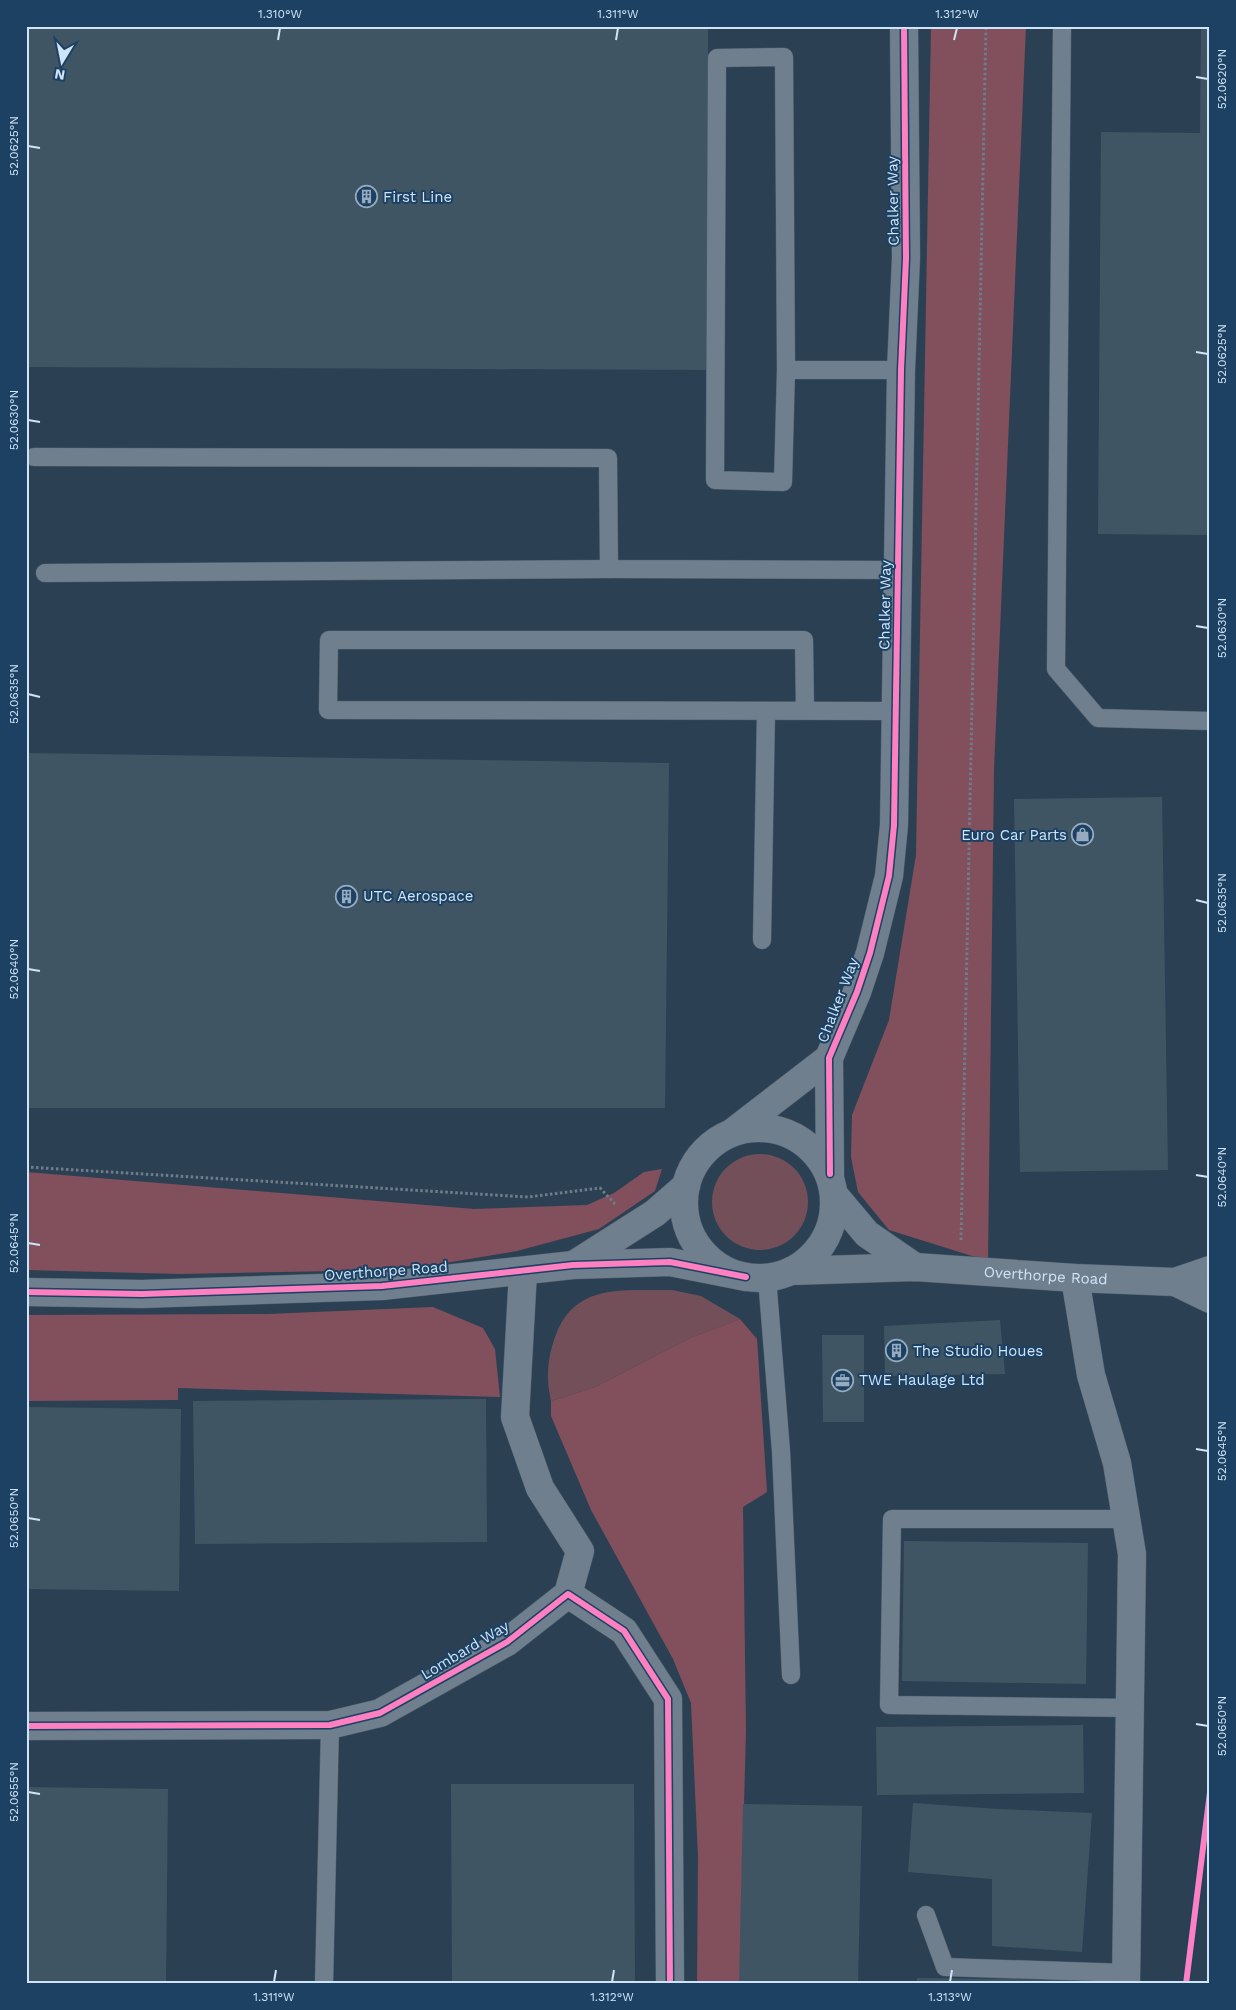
<svg xmlns="http://www.w3.org/2000/svg" width="1236" height="2010" font-family="'Work Sans',sans-serif">
  <rect width="100%" height="100%" fill="#2c4053"/>
  <g fill="#735059">
    <circle cx="760" cy="1202" r="48"/>
    <path d="M672,1290L701,1296L740,1319L690,1338L595,1387L551,1401C546,1378 547,1360 555,1337C574,1282 624,1291 672,1290Z"/>
  </g>
  <g fill="#824f5c">
    <path d="M931,26H1026L994,770L988,1261L889,1230L858,1192L851,1157L852,1115L889,1020L916,855Z"/>
    <path d="M662,1169L655,1191L599,1229L517,1251L439,1264L337,1271L180,1274L26,1270V1172L474,1209L587,1205L614,1193L644,1172Z"/>
    <path d="M433,1307L483,1328L495,1349L500,1397L178,1388V1400L26,1401V1315L268,1314Z"/>
    <path d="M740,1319L757,1339L767,1492L743,1507L746,1730L743,1842L762,1984H697L698,1857L691,1703L673,1659L591,1510L551,1416V1401L595,1387L690,1338Z"/>
  </g>
  <g fill="#3f5564">
    <path d="M26,26H708L707,370L26,367Z"/>
    <path d="M1201,26H1210V535L1098,534L1101,132L1200,133Z"/>
    <path d="M26,753L669,763L665,1108H26Z"/>
    <path d="M1162,797L1168,1170L1020,1172L1014,799Z"/>
    <path d="M1000,1320L1005,1374L885,1376L884,1326Z"/>
    <path d="M822,1335H864V1422H823Z"/>
    <path d="M486,1399L487,1542L195,1544L193,1401Z"/>
    <path d="M26,1407L181,1409L179,1591L26,1589Z"/>
    <path d="M904,1541L1088,1543L1086,1684L902,1681Z"/>
    <path d="M1083,1725L1084,1793L877,1795L876,1727Z"/>
    <path d="M451,1784H634L635,1984H452Z"/>
    <path d="M26,1787L168,1789L166,1984H26Z"/>
    <path d="M913,1803L998,1809L1092,1813L1082,1952L992,1946V1879L908,1872Z"/>
    <path d="M743,1804L862,1806L858,1984H739Z"/>
    <path d="M917,1978L1074,1980V1984H917Z"/>
  </g>
  <g fill="none" stroke-linecap="round" stroke-linejoin="round">
    <defs>
      <g id="service">
        <path d="M1062,26L1056,669L1098,718L1210,721"/>
        <path d="M786,370L784,57L717,58L715,480L783,482L786,370H901"/>
        <path d="M34,457L608,458L609,569L898,570"/>
        <path d="M45,573L609,569"/>
        <path d="M805,711L804,640H329L328,710L895,711"/>
        <path d="M762,940L766,711"/>
        <path d="M767,1278L781,1451L791,1675"/>
        <path d="M1126,1519H892L889,1705L1130,1708"/>
        <path d="M926,1915L945,1967L1126,1973"/>
        <path d="M324,1984L330,1725"/>
      </g>
      <g id="minor">
        <path d="M733,1132L829,1058"/>
        <path d="M830,1174L829,1058L857,992L870,953L889,876L894,825L901,370L906,258L904,26"/>
        <path d="M523,1272L515,1417L540,1488L580,1551L568,1594"/>
        <path d="M1075,1278L1091,1375L1117,1463L1132,1554L1126,1984"/>
        <path d="M26,1726L330,1725L380,1713L507,1642L568,1594L624,1631L668,1699L670,1984"/>
      </g>
      <g id="tertiary">
        <circle cx="759" cy="1203" r="75"/>
        <path d="M835,1196L867,1234L915,1267"/>
        <path d="M575,1264L655,1213L686,1186"/>
        <path id="s1" d="M791,1271L915,1267L1075,1278L1175,1282L1210,1270"/>
        <path d="M1175,1282L1210,1299"/>
        <path d="M26,1292L142,1294L382,1286L573,1265L670,1262L746,1277"/>
      </g>
    </defs>
    <use href="#service" stroke="#4a5c6c" stroke-width="19"/>
    <use href="#minor" stroke="#4a5c6c" stroke-width="29"/>
    <use href="#tertiary" stroke="#4a5c6c" stroke-width="29"/>
    <g stroke="#6f7d8b" stroke-width="3" stroke-dasharray="2.5 2.5" stroke-linecap="butt">
      <path d="M26,1167L528,1197L600,1188L615,1204"/>
      <path d="M961,1240L986,26"/>
    </g>
    <use href="#service" stroke="#6f7f8e" stroke-width="18"/>
    <use href="#minor" stroke="#6f7f8e" stroke-width="28"/>
    <use href="#tertiary" stroke="#6f7f8e" stroke-width="28"/>
    <defs>
      <g id="cycleway">
        <path d="M830,1174L829,1058L857,992L870,953L889,876L894,825L901,370L906,258L904,26"/>
        <path d="M26,1292L142,1294L382,1286L573,1265L670,1262L746,1277"/>
        <path d="M26,1726L330,1725L380,1713L507,1642L568,1594L624,1631L668,1699L670,1984"/>
        <path d="M1186,1984L1210,1792"/>
      </g>
    </defs>
    <use href="#cycleway" stroke="#1c4163" stroke-width="9"/>
    <use href="#cycleway" stroke="#ff80c0" stroke-width="6"/>
  </g>
  <path fill="none" stroke="#cfe4f9" stroke-width="2" d="M278,40L280,28M616,40L618,28M954,40L957,28M1196,77L1208,79M28,146L40,148M1196,352L1208,354M28,420L40,422M1196,626L1208,628M28,694L40,697M1196,900L1208,903M28,969L40,971M1196,1175L1208,1177M28,1243L40,1245M1196,1449L1208,1451M28,1518L40,1520M1196,1724L1208,1726M28,1792L40,1794M274,1982L276,1970M612,1982L614,1970M950,1982L952,1970"/>
  <defs>
    <symbol id="building-ring" viewBox="-11 -11 22 22"><circle r="9.5" fill="#1c4163" stroke="#96abbf" stroke-width="1.5"/><path d="M-4-6H4V6H1V3H-1V6H-4ZM-2.5-4.3h1.7v1.8h-1.7ZM.8-4.3h1.7v1.8H.8ZM-2.5-1h1.7V.8h-1.7ZM.8-1h1.7V.8H.8Z" fill="#96abbf"/></symbol>
    <symbol id="shop-ring" viewBox="-11 -11 22 22"><circle r="9.5" fill="#1c4163" stroke="#96abbf" stroke-width="1.5"/><path d="M-5-2.5h2.3a2.7 3.5 0 0 1 5.4 0H5L5.5 6h-11ZM-1.5-2.5h3a1.5 2.3 0 0 0-3 0Z" fill="#96abbf"/></symbol>
    <symbol id="office-ring" viewBox="-11 -11 22 22"><circle r="9.5" fill="#1c4163" stroke="#96abbf" stroke-width="1.5"/><path d="M-6-3h4V-5.5h4V-3h4V5H-6ZM-1-4.5V-3h2v-1.5ZM-6 0V1H6V0Z" fill="#96abbf"/></symbol>
  </defs>
  <g fill-rule="evenodd">
    <use href="#building-ring" x="354" y="184" width="25" height="25"/>
    <use href="#shop-ring" x="1070" y="822" width="25" height="25"/>
    <use href="#building-ring" x="334" y="884" width="25" height="25"/>
    <use href="#building-ring" x="884" y="1338" width="25" height="25"/>
    <use href="#office-ring" x="830" y="1368" width="25" height="25"/>
  </g>
  <g text-anchor="middle" stroke-width="4" stroke-linejoin="round" paint-order="stroke">
    <g font-size="15" fill="#cfe4f9" stroke="#1c4163" text-anchor="start">
      <text x="383" y="202">First Line</text>
      <text x="1067" y="840" text-anchor="end">Euro Car Parts</text>
      <text x="363" y="901">UTC Aerospace</text>
      <text x="913" y="1356">The Studio Houes</text>
      <text x="859" y="1385">TWE Haulage Ltd</text>
    </g>
    <g font-size="15" fill="#cfe4f9" stroke="#1c4163">
      <text transform="translate(893 201) rotate(-91)" y="5">Chalker Way</text>
      <text transform="translate(885 605) rotate(-89)" y="5">Chalker Way</text>
      <text transform="translate(838 1000) rotate(-69)" y="5">Chalker Way</text>
      <text transform="translate(386 1271) rotate(-4)" y="5">Overthorpe Road</text>
      <text dy="5" stroke="none"><textPath href="#s1" startOffset="255">Overthorpe Road</textPath></text>
      <text transform="translate(465 1650) rotate(-31)" y="5">Lombard Way</text>
    </g>
  </g>
  <rect width="1236" height="2010" fill="none" stroke="#1c4163" stroke-width="55"/>
  <g transform="translate(62 62) rotate(190)" stroke="#1c4163" stroke-width="4" paint-order="stroke">
  <path d="M0-4L9 19L0 12L-9 19Z" fill="#cfe4f9"/>
  <text y="-8" font-size="14" font-weight="bold" text-anchor="middle" fill="#cfe4f9">N</text>
  </g>
  <rect x="28" y="28" width="1180" height="1954" fill="none" stroke="#cfe4f9" stroke-width="2"/>
  <g font-size="12" text-anchor="middle" fill="#cfe4f9">
    <text x="280" y="18">1.310°W</text>
    <text x="618" y="18">1.311°W</text>
    <text x="957" y="18">1.312°W</text>
    <text transform="translate(1222 79) rotate(-90)" y="4">52.0620°N</text>
    <text transform="translate(14 146) rotate(-90)" y="4">52.0625°N</text>
    <text transform="translate(1222 354) rotate(-90)" y="4">52.0625°N</text>
    <text transform="translate(14 420) rotate(-90)" y="4">52.0630°N</text>
    <text transform="translate(1222 628) rotate(-90)" y="4">52.0630°N</text>
    <text transform="translate(14 694) rotate(-90)" y="4">52.0635°N</text>
    <text transform="translate(1222 903) rotate(-90)" y="4">52.0635°N</text>
    <text transform="translate(14 969) rotate(-90)" y="4">52.0640°N</text>
    <text transform="translate(1222 1177) rotate(-90)" y="4">52.0640°N</text>
    <text transform="translate(14 1243) rotate(-90)" y="4">52.0645°N</text>
    <text transform="translate(1222 1451) rotate(-90)" y="4">52.0645°N</text>
    <text transform="translate(14 1518) rotate(-90)" y="4">52.0650°N</text>
    <text transform="translate(1222 1726) rotate(-90)" y="4">52.0650°N</text>
    <text transform="translate(14 1792) rotate(-90)" y="4">52.0655°N</text>
    <text x="274" y="2001">1.311°W</text>
    <text x="612" y="2001">1.312°W</text>
    <text x="950" y="2001">1.313°W</text>
  </g>
</svg>
